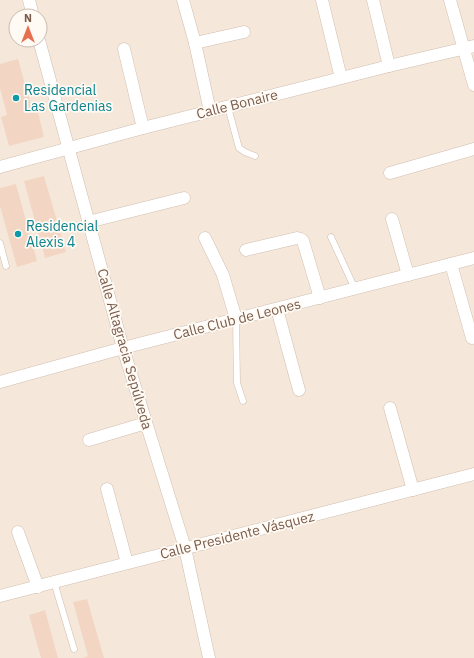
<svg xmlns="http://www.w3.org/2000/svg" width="474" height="658" font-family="'IBM Plex Sans',sans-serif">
  <rect width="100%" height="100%" fill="#fdf6ec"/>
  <path fill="#f5e8da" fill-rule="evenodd" d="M0,0H474V658H0ZM16,16H40V40H16Z"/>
  <g fill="#f3d5c3">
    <path d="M18,59L32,109L37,108L44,137L9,146L1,117L7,115L0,88V64Z"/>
    <path d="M44,176L66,252L45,258L24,181Z"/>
    <path d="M16,184L37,261L17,267L0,206V188Z"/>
    <path d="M87,599L104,658H83L88,656L73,602Z"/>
    <path d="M45,610L58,658H41L29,615Z"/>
  </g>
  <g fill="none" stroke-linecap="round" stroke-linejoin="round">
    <defs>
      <g id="service">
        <path d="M228,107L239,148L245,152L255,156"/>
        <path d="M331,237L355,289"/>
        <path d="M0,243L6,266"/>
        <path d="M236,319L237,383L243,401"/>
        <path d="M54,582L74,649"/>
      </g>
      <g id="minor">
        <path d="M29,0L33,16"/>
        <path d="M183,0L195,43L210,111"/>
        <path d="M322,0L341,78"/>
        <path d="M373,0L389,66"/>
        <path d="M450,0L474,85"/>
        <path d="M39,40L123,348L185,548L209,658"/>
        <path d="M195,43L244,32"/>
        <path d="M124,49L143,128"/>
        <path d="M0,167L143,128L389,66L474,46"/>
        <path d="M390,173L474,149"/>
        <path d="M392,219L408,275"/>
        <path d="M88,222L184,198"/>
        <path d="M205,238L223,275L236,319"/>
        <path d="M246,250L297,238L301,239L303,241L320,298"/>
        <path d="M451,264L472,338"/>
        <path d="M277,309L299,390"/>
        <path d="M0,382L123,348L474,258"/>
        <path d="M390,408L413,490"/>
        <path d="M89,440L146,423"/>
        <path d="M107,489L127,563"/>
        <path d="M18,532L38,587"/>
        <path d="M0,596L474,474"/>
      </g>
    </defs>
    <use href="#service" stroke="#d1beb0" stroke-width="7"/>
    <use href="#minor" stroke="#d1beb0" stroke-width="13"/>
    <use href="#service" stroke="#fff" stroke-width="6"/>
    <use href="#minor" stroke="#fff" stroke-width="12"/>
  </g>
  <g fill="#0f9aa8" stroke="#fffaf3" stroke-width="1.5">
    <circle cx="16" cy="98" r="4"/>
    <circle cx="18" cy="234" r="4"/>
  </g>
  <g text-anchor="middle" stroke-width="3.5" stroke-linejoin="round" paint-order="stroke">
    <g font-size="14" fill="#0d838f" stroke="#fffaf3" text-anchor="start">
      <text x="24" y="95">Residencial<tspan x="24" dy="16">Las Gardenias</tspan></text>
      <text x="26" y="231">Residencial<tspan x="26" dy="16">Alexis 4</tspan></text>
    </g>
    <g font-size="14" fill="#7a5c4d" stroke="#fffaf3">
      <text transform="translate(237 104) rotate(-14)" y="5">Calle Bonaire</text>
      <text transform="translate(237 319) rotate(-14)" y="5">Calle Club de Leones</text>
      <text transform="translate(125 349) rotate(74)" y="5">Calle Altagracia Sepúlveda</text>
      <text transform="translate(237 535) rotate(-14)" y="5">Calle Presidente Vásquez</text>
    </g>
  </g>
  <g transform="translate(28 28)"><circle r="19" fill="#fffaf3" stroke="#cabbb1"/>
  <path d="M0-3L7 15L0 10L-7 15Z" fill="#e76f51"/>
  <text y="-6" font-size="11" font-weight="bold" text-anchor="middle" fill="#7a5c4d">N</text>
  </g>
</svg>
